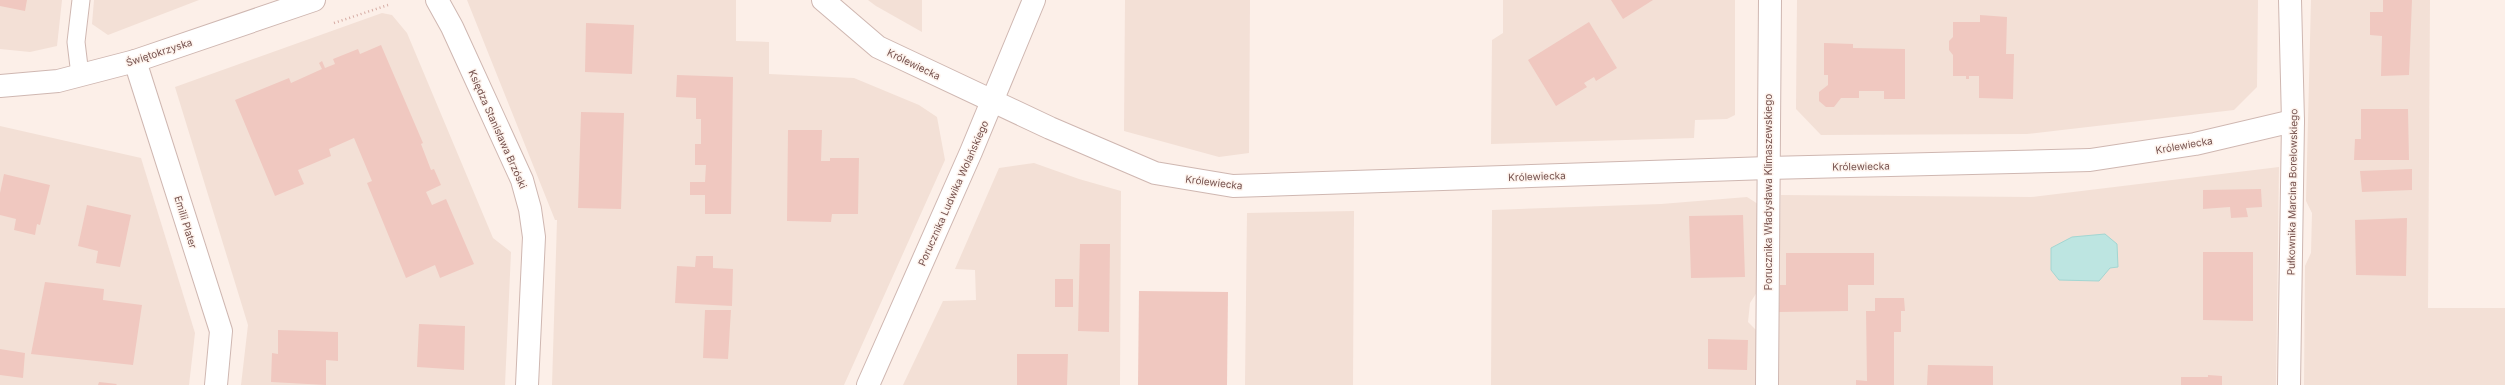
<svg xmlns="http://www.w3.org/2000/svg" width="2505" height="385" font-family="Inter,sans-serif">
  <rect width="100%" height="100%" fill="#fcefe8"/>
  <g fill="#f3e0d6">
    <path d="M0,0H62L57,46L30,52L0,49Z"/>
    <path d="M94,0H199L108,35L92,24Z"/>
    <path d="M467,0H736V41L769,42V74L854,78L919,105L937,117L945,160L844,385H552L557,220H555Z"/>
    <path d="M868,0H922V32L876,6Z"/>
    <path d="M1125,0H1250L1249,153L1219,157L1124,131Z"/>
    <path d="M1503,0H1735V115L1727,119L1695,120L1694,138L1491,144L1492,40L1503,33Z"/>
    <path d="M1797,0H2258L2257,87L2234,110L2027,134L1821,135L1796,109Z"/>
    <path d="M2311,0H2430L2428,308H2505V385H2304L2305,266L2311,253L2312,213L2306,201Z"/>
    <path d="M382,13L392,15L407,33L493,238L511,252L505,385H241L248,325L175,87Z"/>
    <path d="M0,126L141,158L195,333L189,385H0Z"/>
    <path d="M1034,163L1079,179L1121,191L1120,385H903L943,301L976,300L975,270L955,269L999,168Z"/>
    <path d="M2279,167L2276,385H1775L1781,195L2031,197Z"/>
    <path d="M1747,197L1758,204L1759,289L1750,303L1748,322L1756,330L1758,344V385H1491L1492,210L1661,204Z"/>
    <path d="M1354,211L1353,385H1245L1247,213Z"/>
  </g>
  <path fill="#bde5e1" stroke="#a3d6d2" d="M2105,234L2117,244L2118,267L2110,268L2099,281L2059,280L2051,270V248L2072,237Z"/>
  <g fill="#f0c8c0">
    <path d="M0,0H27L25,11L0,6Z"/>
    <path d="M1611,0H1653L1623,19Z"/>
    <path d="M2383,0H2412L2409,75L2381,76L2382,36L2370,35V12H2383Z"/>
    <path d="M1980,15L2007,17L2006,54H2014L2013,99L1979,98V76H1969V79H1966V76H1953V55L1949,50V41L1953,37V22H1980Z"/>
    <path d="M1589,22L1617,68L1596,81L1594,77L1584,83L1587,87L1556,106L1528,60Z"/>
    <path d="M586,23L634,25L632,74L585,72Z"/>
    <path d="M1824,43L1853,44V48L1905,49V99H1884V91H1859V98H1841L1834,107H1826L1819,101V92L1828,85V75H1824Z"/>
    <path d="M381,45L423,143L421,144L431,170L434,169L441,185L426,192L432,205L446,199L474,264L440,278L435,265L406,278L367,183L372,181L354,138L329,149L331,156L298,170L304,184L275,196L235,100L289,78L291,83L322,69L319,63L322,61L325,68L335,64L333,59L358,49L360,54Z"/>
    <path d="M677,75L733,77L731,214H705V195H690V182H705L706,165H695V144H701V119H696V98L676,97Z"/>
    <path d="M2361,109H2408L2409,160H2354L2355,139H2361Z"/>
    <path d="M581,112L624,113L621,209L578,208Z"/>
    <path d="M788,130H822L821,161H830V158H859L858,214H832L831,222L787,221Z"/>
    <path d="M2412,169V190L2362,192L2360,171Z"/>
    <path d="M4,174L50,185L40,225L37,224L35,235L14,230L16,219L0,215V193Z"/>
    <path d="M2261,189L2262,207L2246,208L2248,217L2231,218L2230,207L2203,209V190Z"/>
    <path d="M87,205L131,215L120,267L96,263L98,251L78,246Z"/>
    <path d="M1743,215L1745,277L1691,278L1689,216Z"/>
    <path d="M2407,218L2406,276L2356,275L2355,220Z"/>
    <path d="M1080,244H1110L1109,332L1078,331Z"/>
    <path d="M2203,252H2253V321L2203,320Z"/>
    <path d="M1786,253H1874V285H1848V311L1779,312L1780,285H1786Z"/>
    <path d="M696,256H713V268L733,269L732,306L675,303L677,266L695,267Z"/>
    <rect x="1055" y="279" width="18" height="28"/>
    <path d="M45,282L104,289L103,300L142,305L133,365L31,354Z"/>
    <path d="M1139,291L1228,292L1227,385H1138Z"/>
    <path d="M1875,298H1904L1905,311H1901V332H1894V385H1856V380L1867,381L1866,311H1875Z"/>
    <path d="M705,310H731L728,359L703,358Z"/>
    <path d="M419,324L465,326L464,370L417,367Z"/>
    <path d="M278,330L338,332V361L326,360V385L271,382L272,353L278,354Z"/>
    <path d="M1708,339L1748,340L1747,370L1708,369Z"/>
    <path d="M0,349L25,353L23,378L0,375Z"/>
    <path d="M1017,354H1068L1067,385H1017Z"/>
    <path d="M1928,365L1993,366V385H1927Z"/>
    <path d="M2208,375L2222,376V385H2181V377H2208Z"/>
    <path d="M99,382L117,384L116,385H98Z"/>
  </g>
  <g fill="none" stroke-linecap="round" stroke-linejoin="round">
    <defs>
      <path id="lane" d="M80,75L76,42L81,0"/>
      <g id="street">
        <path d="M437,0L452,27L522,180L530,209L534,237L527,385"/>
        <path d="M823,0L878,47L1050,128L1155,173L1233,186L1768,168L2090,160L2195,144L2293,121"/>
        <path d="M135,61L221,331L216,385"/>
        <path d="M0,86L58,81L135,61L314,0"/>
        <path d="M868,385L971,152L1034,0"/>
        <path d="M1767,385L1770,0"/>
        <path d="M2289,385L2293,121L2290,0"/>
      </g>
    </defs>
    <use href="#lane" stroke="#cfb7b1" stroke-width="19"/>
    <use href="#street" stroke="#cfb7b1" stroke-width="24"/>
    <path stroke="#d5aba3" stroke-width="2.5" stroke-dasharray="1 3" stroke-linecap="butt" d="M334,23L388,5"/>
    <use href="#lane" stroke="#fff" stroke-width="17"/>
    <use href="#street" stroke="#fff" stroke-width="22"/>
  </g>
  <g text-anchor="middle" stroke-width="3" stroke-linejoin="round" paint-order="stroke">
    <g font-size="10" fill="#75514d" stroke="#fef4ee">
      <text transform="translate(159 52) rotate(-18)" y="4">Świętokrzyska</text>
      <text transform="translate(914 64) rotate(26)" y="4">Królewiecka</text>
      <text transform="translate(498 129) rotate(66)" y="4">Księdza Stanisława Brzóski</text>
      <text transform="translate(2184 145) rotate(-10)" y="4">Królewiecka</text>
      <text transform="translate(1861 166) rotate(-1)" y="4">Królewiecka</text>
      <text transform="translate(1537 176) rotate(-2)" y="4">Królewiecka</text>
      <text transform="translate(1214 182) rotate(7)" y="4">Królewiecka</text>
      <text transform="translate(1768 192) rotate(-90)" y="4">Porucznika Władysława Klimaszewskiego</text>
      <text transform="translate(2292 192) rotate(-89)" y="4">Pułkownika Marcina Borelowskiego</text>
      <text transform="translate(953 193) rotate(-66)" y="4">Porucznika Ludwika Wolańskiego</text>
      <text transform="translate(186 222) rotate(73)" y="4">Emilii Plater</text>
    </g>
  </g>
</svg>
